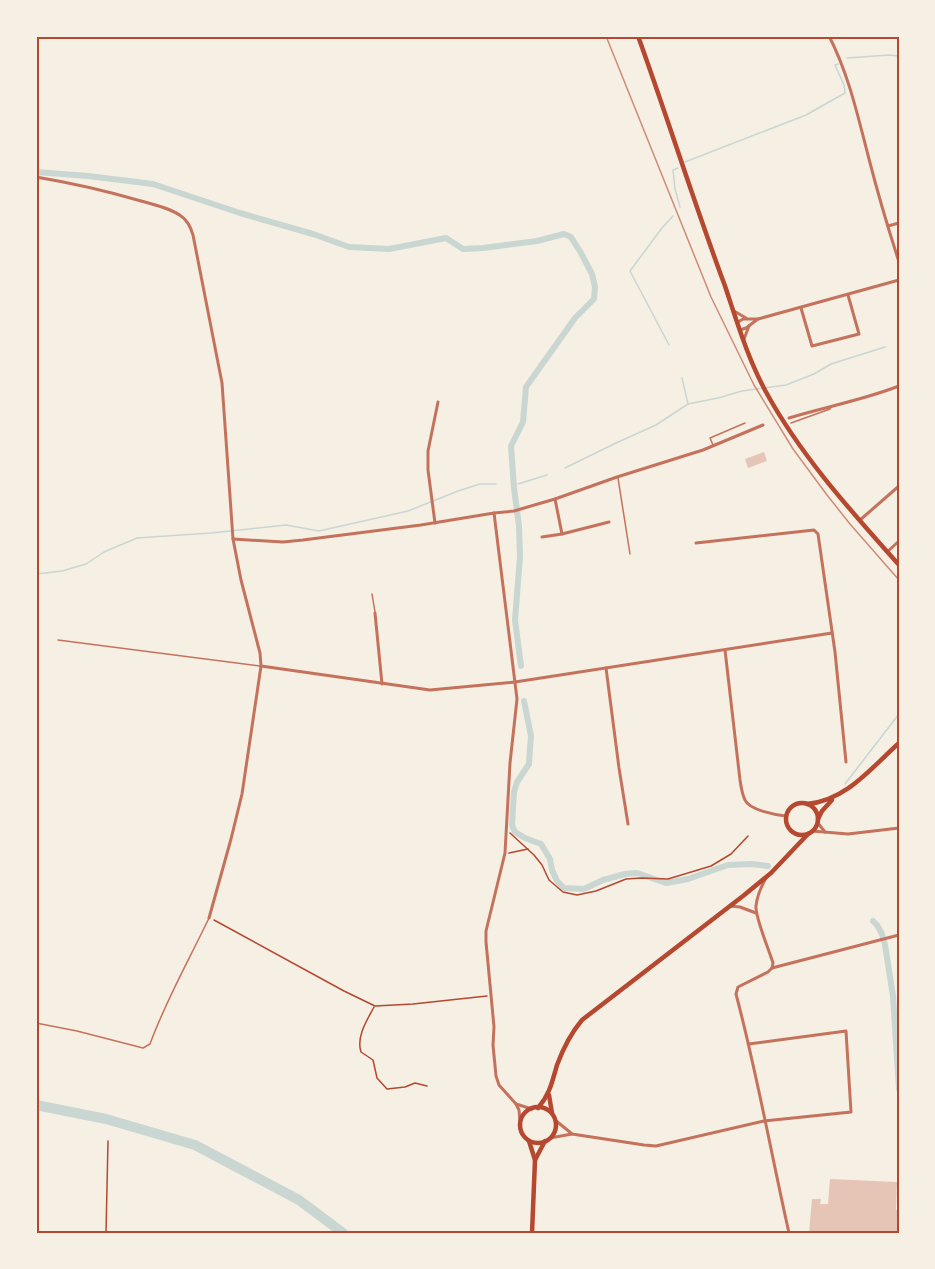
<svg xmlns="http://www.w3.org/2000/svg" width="935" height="1269" font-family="Barlow,sans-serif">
  <rect width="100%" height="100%" fill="#f6efe4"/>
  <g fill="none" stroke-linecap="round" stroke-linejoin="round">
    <g stroke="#c9d6d2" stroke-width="1.5">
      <path d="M847,58L889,55L899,56"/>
      <path d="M685,162L806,115L845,93L844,85L835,65L838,64"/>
      <path d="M678,168L673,170L675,189L680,207"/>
      <path d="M669,345L630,271L662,228L673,216"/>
      <path d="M682,378L688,404"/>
      <path d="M565,468L616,443L656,425L688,404L718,398L742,391L786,385L814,374L831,364L885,347"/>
      <path d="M518,484L547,475"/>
      <path d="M36,574L62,571L86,564L104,552L137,538L211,533L286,525L319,531L408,511L458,491L480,484H496"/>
      <path d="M845,784L899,714"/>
    </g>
    <g stroke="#c9d6d2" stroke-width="6">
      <path d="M36,172L88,176L153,184L240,213L313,234L349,247L389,249L446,238L463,249L483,248L537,241L564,234L571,237L581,253L592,274L595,287L594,299L575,318L526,387L523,422L511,446L514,488L519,526L520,557L515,620L521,666"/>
      <path d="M524,701L531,736L530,748L529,764L517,782L514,792L512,825L515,832L525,838L541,844L550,859L552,870L557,881L564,888L584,889L603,880L625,874L637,873L666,883L688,879L728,865L751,864L768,866"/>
      <path d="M873,921L877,925L882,934L885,945L893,996L899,1089"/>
    </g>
    <path stroke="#c9d6d2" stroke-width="10" d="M36,1105L106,1119L195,1145L299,1200L343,1233"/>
  </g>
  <g fill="#e6c5b7">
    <path d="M764,452L767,461L748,468L745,459Z"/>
    <path d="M830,1179L897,1182L896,1210H899V1233H809L812,1199H821L820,1204H828Z"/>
  </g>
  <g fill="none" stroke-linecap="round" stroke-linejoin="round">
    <g stroke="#b5482f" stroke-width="1.5">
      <path d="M510,833L534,855L542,865L549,880L563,892L577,895L596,891L626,879L641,878L668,879L711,866L731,854L748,836"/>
      <path d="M509,853L528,849"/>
      <path d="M214,920L344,991L375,1006L413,1004L487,996"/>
      <path d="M374,1007C367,1020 356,1037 361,1052L373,1060L377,1078L387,1089L405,1087L415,1083L427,1086"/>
      <path d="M106,1233L108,1141"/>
    </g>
    <g stroke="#c5725c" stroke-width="1.5">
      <path d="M791,423L830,409L831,407"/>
      <path d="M713,445L710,438L745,423"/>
      <path d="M618,478L630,554"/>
      <path d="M372,594L375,612"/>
      <path d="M58,640L260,666"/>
      <path d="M36,1023L77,1031L143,1048L150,1044C166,1000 189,960 209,918"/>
    </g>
    <g stroke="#c5725c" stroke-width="3">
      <path d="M829,36C849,75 858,117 869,159C878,194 888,228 899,262"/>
      <path d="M36,177C72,183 107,191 141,201C155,205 170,208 181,216C187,220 191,228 193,235L222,383L233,539L241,580L260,653L261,666L242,794L231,839L209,918"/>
      <path d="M888,226L899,223"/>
      <path d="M801,308L812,346L859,334L848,295"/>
      <path d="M734,311L746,318"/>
      <path d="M758,319L899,280"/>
      <path d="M738,322L743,319H758L746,328L740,330"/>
      <path d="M744,339L749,326"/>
      <path d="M789,418C825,407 863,400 899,386"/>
      <path d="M555,499L562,534L609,522"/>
      <path d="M494,513L517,699L510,763L505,853L486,931V942L494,1027L493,1045L496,1076L499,1085L516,1104L519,1110L520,1122"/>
      <path d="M860,520L899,486"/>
      <path d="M435,523L428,470V451L438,402"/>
      <path d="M542,537L562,534"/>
      <path d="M233,539L283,542L303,540L421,525L494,513L514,511L555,499L617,477L703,450L763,425"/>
      <path d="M696,543L814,530L818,534L835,652L846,762"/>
      <path d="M887,552L899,541"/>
      <path d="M375,613L382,684"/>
      <path d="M725,650L740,780C741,787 742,794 745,800C749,810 776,815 786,816"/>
      <path d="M261,666L430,690L515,682L832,633"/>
      <path d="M606,668L619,768L628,824"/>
      <path d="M817,822L825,832"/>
      <path d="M812,831L848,834L899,828"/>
      <path d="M766,878C761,887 757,896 756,906C755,916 767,945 771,957L773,963L772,968"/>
      <path d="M730,906L740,907L756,913"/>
      <path d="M516,1104L532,1109"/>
      <path d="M555,1120L571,1133"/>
      <path d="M550,1138L572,1134L644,1145L656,1146L764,1121L851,1112L846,1031L749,1044"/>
      <path d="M789,1233C771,1153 757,1073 736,994L738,987L768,972L772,968L899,935"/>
    </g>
    <g stroke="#b5482f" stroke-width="4.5">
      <path d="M638,36C668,119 694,203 725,286C737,322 748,359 766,392C801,456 851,511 899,565"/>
      <circle cx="802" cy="819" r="16"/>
      <path d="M807,804C846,801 872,767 899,743"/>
      <path d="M818,819L822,811L832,800"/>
      <path d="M549,1095L552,1113"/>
      <circle cx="538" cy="1125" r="18"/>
      <path d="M538,1108C550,1094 552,1082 557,1065C563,1049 571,1033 582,1020L743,896L771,873L808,834"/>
      <path d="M529,1141L535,1160L532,1233"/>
      <path d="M535,1160L545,1141"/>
    </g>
    <path stroke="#cf8b77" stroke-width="1.5" d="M606,36L711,297L754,385L793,449L827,495L850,524L899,580"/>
  </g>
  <rect width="935" height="1269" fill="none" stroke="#f6efe4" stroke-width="75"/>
  <rect x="38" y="38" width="860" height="1194" fill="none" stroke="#b5482f" stroke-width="2"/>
</svg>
